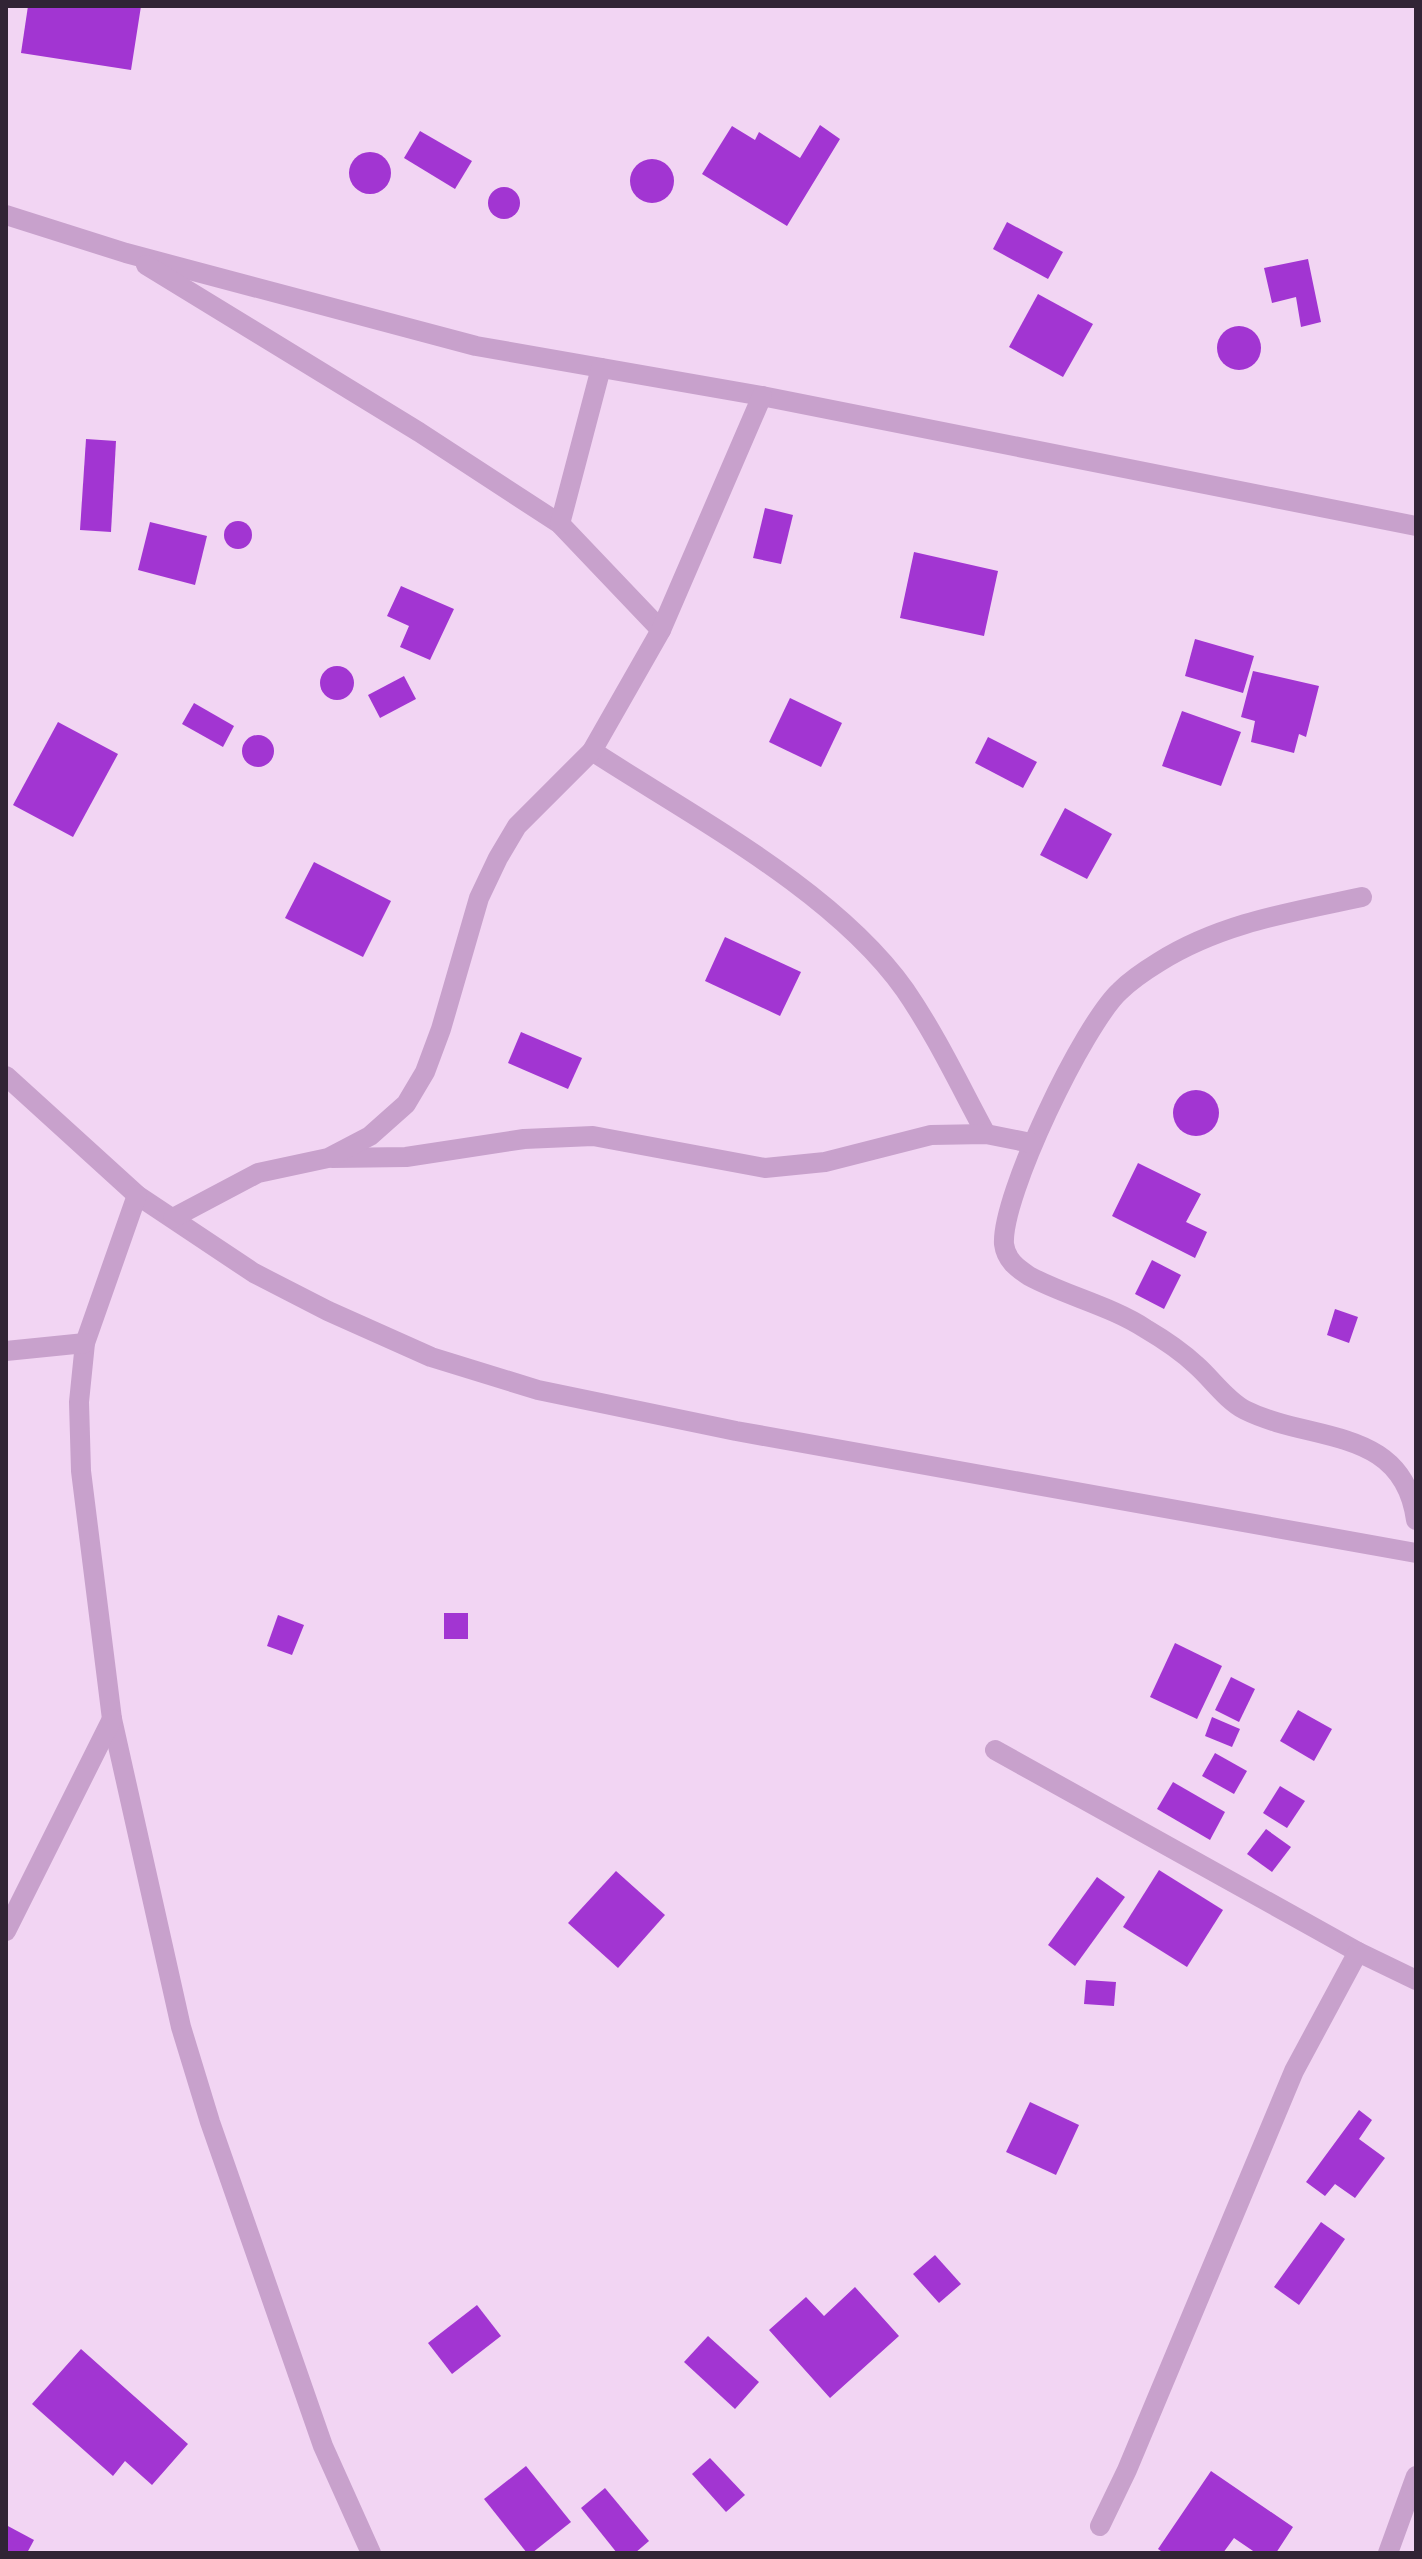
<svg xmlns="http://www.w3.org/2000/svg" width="1422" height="2559" font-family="'Open Sans',sans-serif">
  <rect width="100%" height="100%" fill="#f2d5f3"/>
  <g fill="#a235d2">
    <path d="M28,6H141L131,70L21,53Z"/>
    <path d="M820,125L840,139L787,226L702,174L732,126L755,140L759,132L800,158Z"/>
    <path d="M420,131L472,161L455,189L404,158Z"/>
    <circle cx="370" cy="173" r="21"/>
    <circle cx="652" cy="181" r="22"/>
    <circle cx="504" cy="203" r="16"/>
    <path d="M1007,222L1063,252L1048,279L993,249Z"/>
    <path d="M1308,259L1321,322L1301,327L1296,297L1272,303L1264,268Z"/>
    <path d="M1038,294L1093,324L1063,377L1009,347Z"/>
    <circle cx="1239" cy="348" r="22"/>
    <path d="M86,439L116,441L111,532L80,530Z"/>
    <path d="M765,508L793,515L781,564L753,558Z"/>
    <circle cx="238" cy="535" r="14"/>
    <path d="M150,522L207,536L195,585L138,570Z"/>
    <path d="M914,552L998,571L984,636L900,618Z"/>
    <path d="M401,586L454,609L430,660L400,647L409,626L387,616Z"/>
    <path d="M1195,639L1254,656L1243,693L1185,676Z"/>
    <circle cx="337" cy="683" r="17"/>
    <path d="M1253,671L1319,686L1306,737L1299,734L1294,753L1251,742L1255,721L1241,717Z"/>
    <path d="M404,676L416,699L380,718L368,695Z"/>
    <path d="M790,698L842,723L821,767L769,742Z"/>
    <path d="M194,703L234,726L223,747L182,724Z"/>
    <path d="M1182,711L1241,732L1221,786L1162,766Z"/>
    <path d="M58,722L118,754L73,837L13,805Z"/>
    <circle cx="258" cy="751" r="16"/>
    <path d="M988,737L1037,762L1023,788L975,763Z"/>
    <path d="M1065,808L1112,834L1087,879L1040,855Z"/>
    <path d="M314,862L391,901L363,957L285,918Z"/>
    <path d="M725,937L801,972L780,1016L705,981Z"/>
    <path d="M521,1032L582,1058L568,1089L508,1063Z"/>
    <circle cx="1196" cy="1113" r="23"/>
    <path d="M1138,1163L1201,1194L1186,1222L1207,1232L1195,1258L1112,1216Z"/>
    <path d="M1152,1260L1181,1275L1164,1309L1135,1294Z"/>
    <path d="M1335,1309L1358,1317L1349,1343L1327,1335Z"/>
    <rect x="444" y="1613" width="24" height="26"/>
    <path d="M278,1615L304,1625L292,1655L267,1646Z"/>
    <path d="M1175,1643L1222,1666L1197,1719L1150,1697Z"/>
    <path d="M1231,1677L1255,1689L1239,1722L1215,1710Z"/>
    <path d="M1298,1710L1332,1729L1314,1761L1280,1741Z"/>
    <path d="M1212,1717L1240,1729L1232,1747L1205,1736Z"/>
    <path d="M1215,1753L1247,1771L1234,1794L1202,1776Z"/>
    <path d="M1173,1782L1225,1812L1210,1840L1157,1809Z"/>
    <path d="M1280,1786L1305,1801L1287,1828L1263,1813Z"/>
    <path d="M1266,1829L1291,1847L1272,1872L1247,1854Z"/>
    <path d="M1159,1870L1223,1910L1187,1967L1123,1927Z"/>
    <path d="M616,1871L665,1915L618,1968L568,1923Z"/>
    <path d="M1097,1877L1125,1897L1075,1966L1048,1945Z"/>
    <path d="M1086,1980L1116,1982L1114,2006L1084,2004Z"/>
    <path d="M1030,2102L1079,2125L1056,2175L1006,2152Z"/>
    <path d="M1359,2110L1372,2120L1359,2139L1385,2158L1355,2198L1335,2184L1325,2196L1306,2182Z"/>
    <path d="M1321,2222L1345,2239L1299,2305L1274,2287Z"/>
    <path d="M935,2255L961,2284L939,2303L913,2274Z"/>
    <path d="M855,2287L899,2336L830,2398L769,2330L806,2297L824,2316Z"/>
    <path d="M477,2305L501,2336L452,2374L428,2343Z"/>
    <path d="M708,2336L759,2382L735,2409L684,2362Z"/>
    <path d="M81,2349L188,2444L152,2485L125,2461L113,2476L32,2404Z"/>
    <path d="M710,2458L745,2495L726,2512L692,2474Z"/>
    <path d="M526,2466L571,2522L532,2553H527L484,2499Z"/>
    <path d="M1211,2471L1293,2527L1276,2553H1256L1234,2538L1223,2553H1164L1158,2549Z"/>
    <path d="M605,2488L649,2541L635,2553H617L581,2508Z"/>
    <path d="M6,2525L34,2540L27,2553H6Z"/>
  </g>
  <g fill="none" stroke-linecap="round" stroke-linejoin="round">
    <g stroke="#c8a1cc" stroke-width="20">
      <path d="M6,215L126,253L476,346L762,396L1416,526"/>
      <path d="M146,265L419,432L560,524L661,630"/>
      <path d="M560,524L601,368"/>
      <path d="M592,751C692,816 835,891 905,990C936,1035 960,1086 986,1134"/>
      <path d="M1362,897C1292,912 1221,923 1159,962C1146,970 1131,980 1120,991C1084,1024 1001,1196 1004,1244C1006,1260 1017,1268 1029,1276C1066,1296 1111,1306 1146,1329C1163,1339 1181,1351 1196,1365C1212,1379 1226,1400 1245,1410C1311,1443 1403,1425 1416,1520"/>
      <path d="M6,1076L137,1195L254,1273L328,1311L431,1357L538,1390L736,1431L1416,1553"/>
      <path d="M332,1158L406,1157L524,1139L593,1136L765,1168L825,1162L931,1135L986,1134L1031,1143"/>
      <path d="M137,1195L85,1343L79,1402L81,1471L112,1719L181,2027L210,2122L323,2446L371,2553"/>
      <path d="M173,1218L258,1173L328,1158L370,1136L406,1104L425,1072L441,1029L479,898L498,858L517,826L592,751L661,630L762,396"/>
      <path d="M6,1351L85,1343"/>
      <path d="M995,1750L1358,1952"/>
      <path d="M6,1931L112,1719"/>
      <path d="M1100,2526L1127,2470L1294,2071L1358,1952L1416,1980"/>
      <path d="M1388,2553L1416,2476"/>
    </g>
  </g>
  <rect width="1422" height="2559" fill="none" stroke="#312435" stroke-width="16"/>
</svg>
